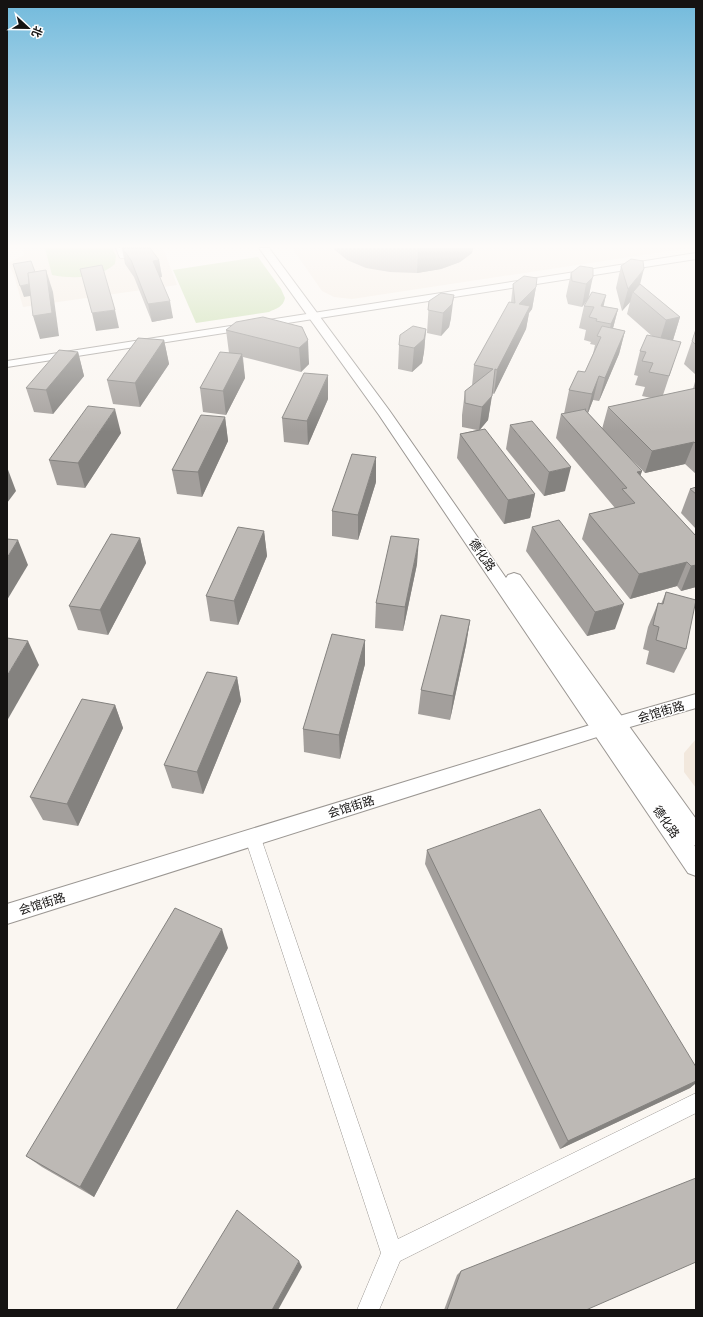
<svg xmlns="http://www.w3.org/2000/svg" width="703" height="1317" font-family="'Sofia Sans Condensed','Noto Sans SC',sans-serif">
  <rect width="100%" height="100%" fill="#faf6f1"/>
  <g fill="#f2e8dd">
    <path d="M22,248H163L177,285L23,307L14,275L8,263L24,255Z"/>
    <path d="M292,248H689L352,299L334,297L322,291Z"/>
    <path d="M696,739V788L684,772V753Z"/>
  </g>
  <g fill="#c1daa4">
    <path d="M45,248H112L116,256L115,264C97,279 74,279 52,275Z"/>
    <path d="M258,257L281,289L285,298C283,307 277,308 269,312L196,323L173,270Z"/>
  </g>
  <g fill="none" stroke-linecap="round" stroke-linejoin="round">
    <defs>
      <g id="minor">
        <path d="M116,248H123L127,256L126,258H120Z"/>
        <path d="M253,831L258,833L261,838L398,1239L696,1093V1113L400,1261L379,1310H357L381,1253L245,838L248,833Z"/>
      </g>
      <g id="tertiary">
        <path d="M696,253V259L7,367V361Z"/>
        <path d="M696,694V708L616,731L7,924V904L616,717Z"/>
      </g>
      <path id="secondary" d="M259,248H269L389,410L506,578L508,575L514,573L520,575L696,819V846L694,845L696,848V876L688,873L379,415Z"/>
    </defs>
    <use href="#minor" stroke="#9b9793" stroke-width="1"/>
    <use href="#tertiary" stroke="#9b9793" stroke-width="2"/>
    <use href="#secondary" stroke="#9b9793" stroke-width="2"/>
    <use href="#minor" fill="#fff" fill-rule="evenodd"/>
    <use href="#tertiary" fill="#fff" fill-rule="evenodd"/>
    <use href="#secondary" fill="#fff" fill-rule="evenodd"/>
  </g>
  <g fill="#a39f9c">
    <path d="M122,248L159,260L162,277H160L173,318L152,322L134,277L125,264Z"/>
    <path d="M334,248H473L472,253L460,262L441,269L417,273L390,272L366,268L347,260L335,250Z"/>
    <path d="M621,266L640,284L680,317L673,340V365L663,395L693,389L696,378V474L685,464L645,473L602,429L608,407L651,398L642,396L645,387L635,385L638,376L634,375L640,351L652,336L627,314L630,302L622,311L616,288Z"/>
    <path d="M593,268L589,298L606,295L603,306L618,309L613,328L625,331L619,354L599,401L593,400L588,413L642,471L640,475L696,536V587L681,591L677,586L630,599L582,539L589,514L615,508L556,438L561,414H564L569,390L585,372L593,354L595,345L590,344L591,342L584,340L586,330L579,328L584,306L587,300L582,307L568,304L566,296L571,273Z"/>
    <path d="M513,284L536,287L532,309L529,313L526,329L494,394L492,393L488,420L479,430L535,494L530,518L504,524L457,458L460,434L477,430L462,427V415L465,391L472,386L474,365L511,302Z"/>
    <path d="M429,301L451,318L449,327L441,336L427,333Z"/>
    <path d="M302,327L309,364L301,372L243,357L245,378L226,415L203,412L200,388L229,353L226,330Z"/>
    <path d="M426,329L424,352L422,363L412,372L398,369L399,345Z"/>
    <path d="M696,329V375L684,364Z"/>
    <path d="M164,340L169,364L140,407L113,404L107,380Z"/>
    <path d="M78,352L84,376L53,414L34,412L26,388Z"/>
    <path d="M328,399L308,445L284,442L282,418Z"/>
    <path d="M225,417L228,441L202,497L177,494L172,470Z"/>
    <path d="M510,425L565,491L544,496L506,449Z"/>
    <path d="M121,433L85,488L57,485L49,460Z"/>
    <path d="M376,482L358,540L332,536V511Z"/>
    <path d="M696,487V529L681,513L690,489Z"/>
    <path d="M532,527L615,629L587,636L526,551Z"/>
    <path d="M264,531L267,556L238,625L210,621L206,596Z"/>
    <path d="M140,538L146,563L108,635L78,630L69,606Z"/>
    <path d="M417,564L403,631L375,628L376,603Z"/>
    <path d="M666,592L686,649L674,673L646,664L649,651L643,649L648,627L658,603L661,604Z"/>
    <path d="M470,620L466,645L450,720L418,714L421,690Z"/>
    <path d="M365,640V664L340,759L304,752L303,729Z"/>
    <path d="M237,677L241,701L203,794L172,788L164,765Z"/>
    <path d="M115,705L123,728L78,826L43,820L30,797Z"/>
    <path d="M427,850L696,1067V1083L690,1088L560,1149L425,864Z"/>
    <path d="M228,948L94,1197L42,1167L26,1156Z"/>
    <path d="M461,1271L586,1310H444L457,1275Z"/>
  </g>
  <g fill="#84827f">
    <path d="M418,248H473L472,253L460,262L441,269L417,273Z"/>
    <path d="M159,260L162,277L156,278L153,261Z"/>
    <path d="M644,269L638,292H633L630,302L622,311L628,289Z"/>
    <path d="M46,270L53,292L59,336L40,339L33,316Z"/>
    <path d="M593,277L588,299L582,307L586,284Z"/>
    <path d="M38,282L42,294L24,297L20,286Z"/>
    <path d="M536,287L532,309L529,313L526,329L494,394L497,370L519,304Z"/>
    <path d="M454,295L451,318L449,327L441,336L443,313Z"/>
    <path d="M606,295L601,318V306Z"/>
    <path d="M170,301L173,318L152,322L148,304Z"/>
    <path d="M618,309L612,332L605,347L611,324Z"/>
    <path d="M115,310L119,328L96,331L92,313Z"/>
    <path d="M680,317L673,340L659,343L666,320Z"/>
    <path d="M426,329L424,352L422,363L412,372L414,348Z"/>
    <path d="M625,331L619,354L599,401L605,378Z"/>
    <path d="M164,340L169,364L140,407L135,383Z"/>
    <path d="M308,340L309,364L301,372L299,348Z"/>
    <path d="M78,352L84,376L53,414L46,390Z"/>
    <path d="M242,354L245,378L226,415L223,391Z"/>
    <path d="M328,375V399L308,445L307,421Z"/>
    <path d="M599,376L593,400L586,418L592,394Z"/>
    <path d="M492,396L488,420L479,431L482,407Z"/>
    <path d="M115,409L121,433L85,488L78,463Z"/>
    <path d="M225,417L228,441L202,497L198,472Z"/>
    <path d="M694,442L685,464L645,473L652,451Z"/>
    <path d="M376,457V482L358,540V515Z"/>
    <path d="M7,467L16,491L7,503Z"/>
    <path d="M571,467L565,491L544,496L549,472Z"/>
    <path d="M642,471L634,495L637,472Z"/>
    <path d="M535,494L530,518L504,524L508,500Z"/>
    <path d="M264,531L267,556L238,625L234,601Z"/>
    <path d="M140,538L146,563L108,635L100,610Z"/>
    <path d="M419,539L417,564L403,631L405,607Z"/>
    <path d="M18,540L28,565L7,600V558Z"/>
    <path d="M687,562L677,586L630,599L639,574Z"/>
    <path d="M696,565V587L681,591L691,566Z"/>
    <path d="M624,604L615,629L587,636L595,612Z"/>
    <path d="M470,620L466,645L450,720L453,696Z"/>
    <path d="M365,640V664L340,759L339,735Z"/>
    <path d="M28,641L39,665L7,721V676Z"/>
    <path d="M237,677L241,701L203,794L197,772Z"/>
    <path d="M115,705L123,728L78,826L67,804Z"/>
    <path d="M222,929L228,948L94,1197L80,1187Z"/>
    <path d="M696,1081V1083L690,1088L560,1149L568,1141Z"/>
    <path d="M299,1261L302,1267L278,1310H272Z"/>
  </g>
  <g fill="#bdb9b5" stroke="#84827f">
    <path d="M122,248H150L159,260L153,261L170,301L148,304L131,260Z"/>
    <path d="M631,259L643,261L644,269L628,289L621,266Z"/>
    <path d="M31,261L35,272L28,273L29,284L20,286L13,264Z"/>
    <path d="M102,265L115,310L92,313L80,269Z"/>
    <path d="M580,266L593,268V277L586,284L572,281L571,273Z"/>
    <path d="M46,270L52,313L33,316L28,273Z"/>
    <path d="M524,276L537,278L536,287L519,304L530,306L497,370L495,369L492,396L482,407L465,403V391L493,369L474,365L509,302L515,303L513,284Z"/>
    <path d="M640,284L680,317L666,320L633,292Z"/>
    <path d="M592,292L606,295L601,306L618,309L611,324L596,321L597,319L589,317L594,307L584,306Z"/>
    <path d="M441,293L454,295L452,304L443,313L428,310L429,301Z"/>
    <path d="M263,317L302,327L308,340L299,348L226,330L236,322Z"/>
    <path d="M413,326L426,329L424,339L414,348L399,345L400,335Z"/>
    <path d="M602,326L625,331L605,378L599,376L592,394L569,390L578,371L585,372L601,337L597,336Z"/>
    <path d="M696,329V345L692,341Z"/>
    <path d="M647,335L681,342L669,376L649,372L653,363L642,361L646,352L640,351Z"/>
    <path d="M138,338L164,340L135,383L107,380Z"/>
    <path d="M59,350L78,352L46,390L26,388Z"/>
    <path d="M220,352L242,354L223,391L200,388Z"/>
    <path d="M304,373L328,375L307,421L282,418Z"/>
    <path d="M696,388V444L694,442L652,451L608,407Z"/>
    <path d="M88,406L115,409L78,463L49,460Z"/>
    <path d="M586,409L585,410L642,471L637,472L696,536V565L691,566L687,562L639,574L589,514L635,503L622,489L627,488L561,414Z"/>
    <path d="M201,415L225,417L198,472L172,470Z"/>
    <path d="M532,421L571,467L549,472L510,425Z"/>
    <path d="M485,429L535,494L508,500L460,434Z"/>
    <path d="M352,454L376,457L358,515L332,511Z"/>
    <path d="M696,487V494L690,489Z"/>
    <path d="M559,520L624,604L595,612L532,527Z"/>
    <path d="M238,527L264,531L234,601L206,596Z"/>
    <path d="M111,534L140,538L100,610L69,606Z"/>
    <path d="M391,536L419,539L405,607L376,603Z"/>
    <path d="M7,539L18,540L7,558Z"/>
    <path d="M666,592L696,600L686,649L656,640L659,627L653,625L658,603L663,604Z"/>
    <path d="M441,615L470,620L453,696L421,690Z"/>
    <path d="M332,634L365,640L339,735L303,729Z"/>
    <path d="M7,638L28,641L7,676Z"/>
    <path d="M207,672L237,677L197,772L164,765Z"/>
    <path d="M82,699L115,705L67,804L30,797Z"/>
    <path d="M540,809L696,1067V1081L568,1141L427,850Z"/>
    <path d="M175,908L222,929L80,1187L26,1156Z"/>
    <path d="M696,1178V1262L586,1310H447L461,1271Z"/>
    <path d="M237,1210L299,1261L272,1310H176Z"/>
  </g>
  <linearGradient id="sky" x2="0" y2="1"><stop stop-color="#72badc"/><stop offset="0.57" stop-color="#fdfbf9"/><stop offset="1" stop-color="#fdfbf9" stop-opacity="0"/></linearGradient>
  <rect width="703" height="432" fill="url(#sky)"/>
  <g text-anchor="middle" stroke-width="3" stroke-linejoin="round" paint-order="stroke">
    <g font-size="12" fill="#151312" stroke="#fff">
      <text transform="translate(482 555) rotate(55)" y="4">德化路</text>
      <text transform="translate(661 712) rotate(-16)" y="4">会馆街路</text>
      <text transform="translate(351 807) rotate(-17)" y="4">会馆街路</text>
      <text transform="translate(666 822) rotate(55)" y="4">德化路</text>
      <text transform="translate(42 904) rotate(-17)" y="4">会馆街路</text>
    </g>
  </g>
  <rect width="703" height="1317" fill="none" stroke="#151312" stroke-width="16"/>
  <g transform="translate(28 28) rotate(112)" stroke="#ffffff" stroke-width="3" paint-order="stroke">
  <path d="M0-3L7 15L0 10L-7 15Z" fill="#151312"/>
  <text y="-6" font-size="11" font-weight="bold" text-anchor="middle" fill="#151312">北</text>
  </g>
</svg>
